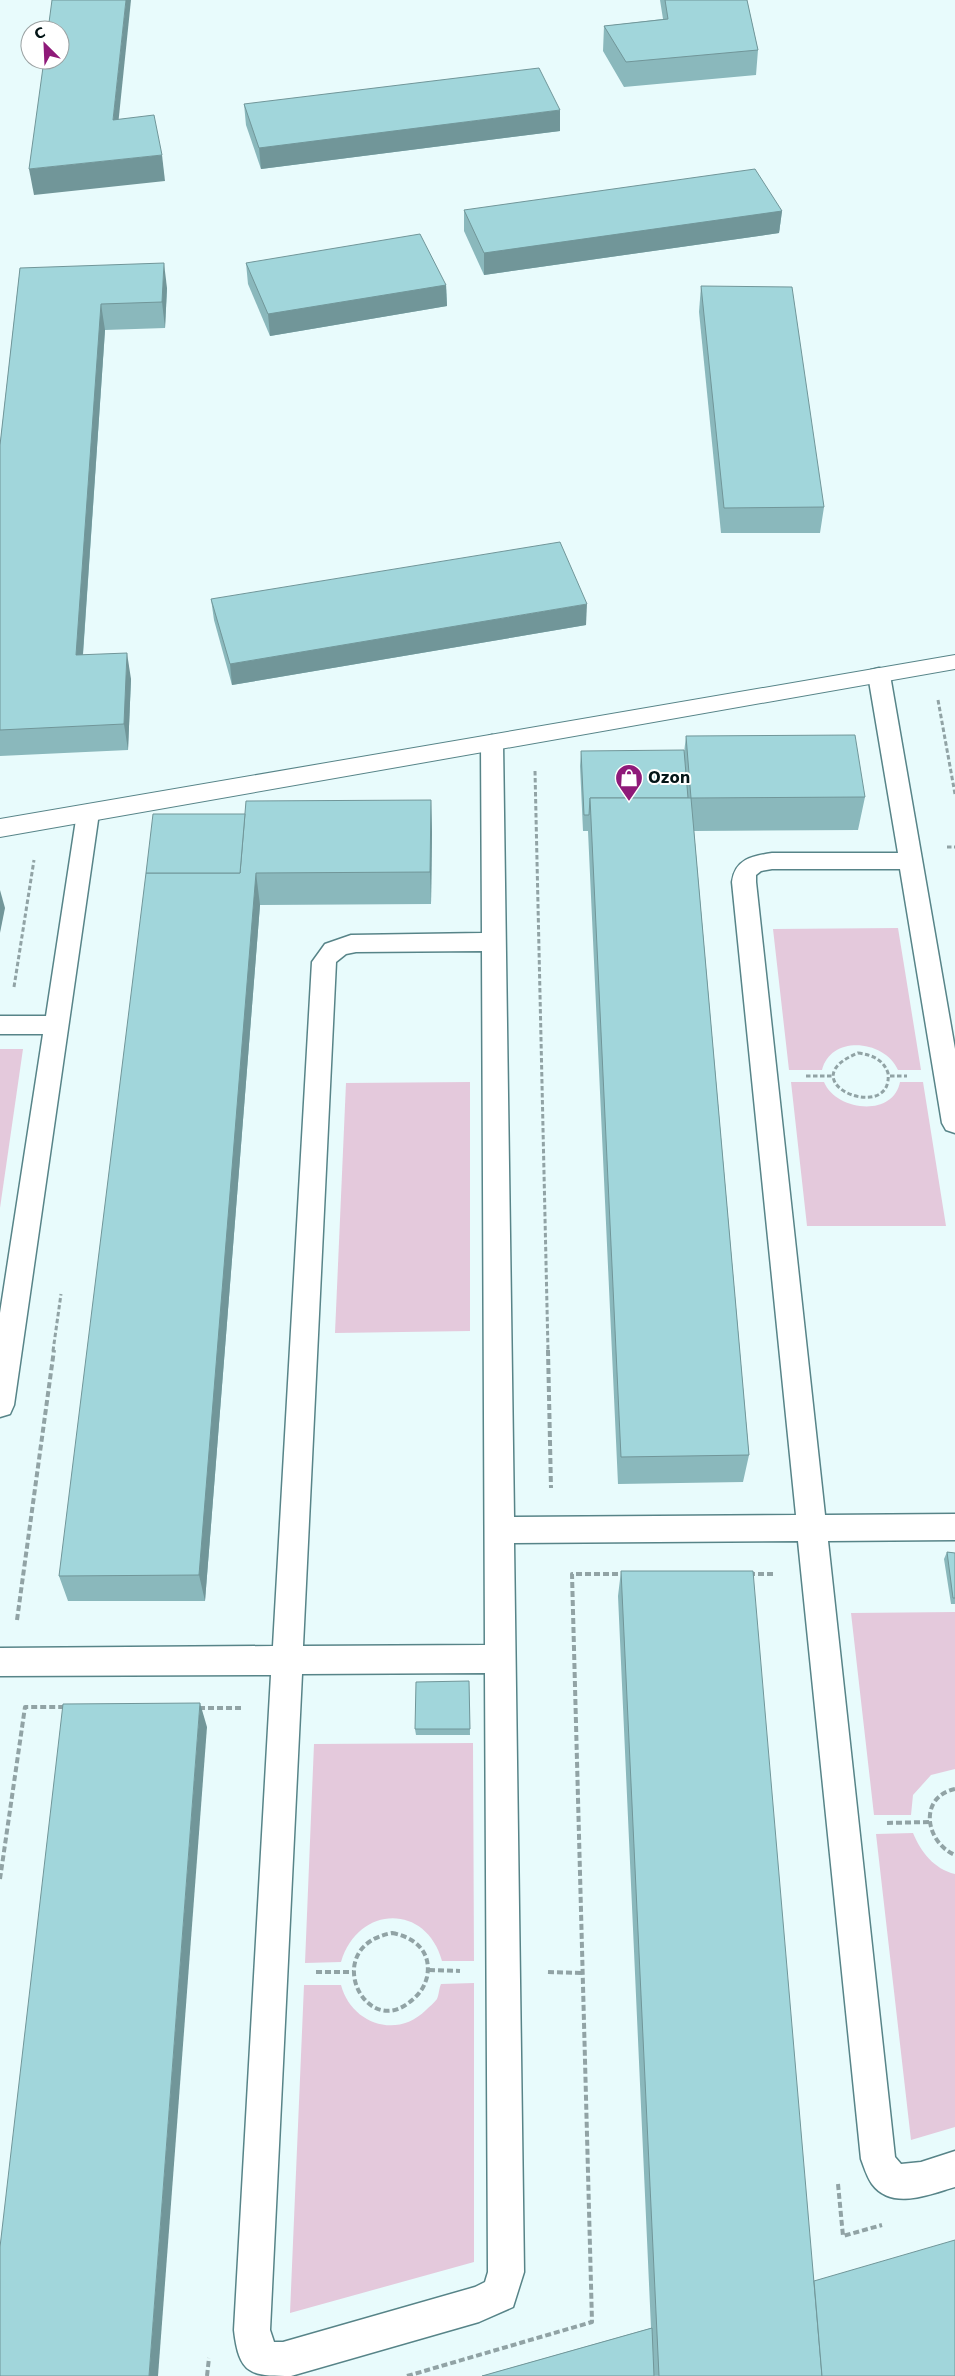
<svg xmlns="http://www.w3.org/2000/svg" width="955" height="2376" font-family="'DejaVu Sans',sans-serif">
  <rect width="100%" height="100%" fill="#e8fbfc"/>
  <g fill="#e4c9dc">
    <path d="M898,928L921,1070H898C885,1040 831,1034 822,1070H789L773,929Z"/>
    <path d="M0,1049H23L0,1208Z"/>
    <path d="M470,1082V1331L335,1333L346,1083Z"/>
    <path d="M791,1082H824C836,1111 893,1118 900,1082H923L946,1226H807Z"/>
    <path d="M955,1612V1769L931,1775L913,1795L911,1815H874L851,1613Z"/>
    <path d="M473,1743L474,1961H442C426,1903 358,1905 341,1962L305,1963L314,1744Z"/>
    <path d="M913,1833C921,1852 934,1869 955,1874V2127L911,2140L876,1834Z"/>
    <path d="M474,1983V2262L290,2313L304,1985H341C351,2023 396,2040 426,2010C429,2007 434,2003 437,1999C439,1995 439,1988 441,1984Z"/>
  </g>
  <g fill="none" stroke-linecap="round" stroke-linejoin="round">
    <defs>
      <g id="service">
        <path d="M879,668L887,670L890,675L955,1049V1133L946,1130L942,1123L900,869H772L761,871L756,875V882L825,1515L955,1514V1540L828,1541L895,2157L901,2164L921,2162L955,2151V2187C930,2194 892,2211 872,2184C867,2177 864,2167 861,2159L798,1541L514,1543L524,2272L513,2307L479,2322L291,2376C251,2376 239,2375 234,2330L271,1675L0,1676V1648L273,1646L312,962L325,944L351,935L482,933L481,743L484,738L492,735L500,738L503,743L514,1517L796,1515L732,882C735,859 752,856 772,853H898L868,675L871,670ZM482,951L485,1645L303,1646L336,962L346,954L356,952ZM485,1673L488,2272L485,2282L475,2287L283,2342H274L270,2330L302,1674Z"/>
        <path d="M88,805L96,807L99,813L14,1405L10,1414L0,1417V1313L43,1034H0V1016H46L77,813L80,807Z"/>
      </g>
      <path id="minor" d="M955,655V669L0,837V819Z"/>
    </defs>
    <use href="#service" stroke="#578488" stroke-width="3"/>
    <use href="#minor" stroke="#578488" stroke-width="2"/>
    <g stroke="#91a3a5" stroke-width="3" stroke-dasharray="4.5 2.5" stroke-linecap="butt">
      <path d="M938,700L955,794"/>
      <path d="M535,771L548,1351"/>
      <path d="M947,847H955"/>
      <path d="M14,987L34,860"/>
      <path d="M858,1053C872,1055 883,1059 888,1073C894,1125 786,1082 858,1053Z"/>
      <path d="M806,1076H832"/>
      <path d="M890,1076H907"/>
      <path d="M53,1351L61,1294"/>
    </g>
    <g stroke="#91a3a5" stroke-width="4" stroke-dasharray="6 3" stroke-linecap="butt">
      <path d="M548,1350L551,1488"/>
      <path d="M749,1574H773"/>
      <path d="M17,1620L54,1350"/>
      <path d="M199,1708H241"/>
      <path d="M955,1789C918,1797 925,1842 955,1855"/>
      <path d="M887,1823L929,1822"/>
      <path d="M0,1879L25,1707H66"/>
      <path d="M392,1933C415,1937 432,1952 427,1977C424,1989 417,1997 407,2004C363,2036 321,1946 392,1933Z"/>
      <path d="M429,1970L460,1971"/>
      <path d="M316,1972H353"/>
      <path d="M548,1972L583,1973"/>
      <path d="M838,2184L843,2236L882,2225"/>
      <path d="M207,2376L209,2358"/>
      <path d="M407,2376L592,2322L572,1574H623"/>
    </g>
    <use href="#service" fill="#fff" fill-rule="evenodd"/>
    <use href="#minor" fill="#fff" fill-rule="evenodd"/>
  </g>
  <g fill="#8ab8bc">
    <path d="M660,0H747L758,50L756,75L624,87L603,51L604,26L663,19Z"/>
    <path d="M244,104L560,131L261,169L246,125Z"/>
    <path d="M464,210L782,211L779,233L484,275L464,231Z"/>
    <path d="M246,263L446,285L447,306L270,336L248,284Z"/>
    <path d="M20,268L167,288L165,328L105,330L83,655L131,679L128,750L0,756V445Z"/>
    <path d="M701,286L824,507L820,533H721L699,312Z"/>
    <path d="M211,599L586,625L232,685L214,620Z"/>
    <path d="M686,736L865,797L858,830L694,831L749,1455L743,1482L618,1484L588,831H583L580,766L581,751L684,753Z"/>
    <path d="M431,800L432,833L431,904L260,905L205,1601H68L59,1576L245,814Z"/>
    <path d="M947,1552L955,1553V1604H951L944,1559Z"/>
    <path d="M621,1571L814,2281L955,2376H482L651,2328L618,1596Z"/>
    <path d="M469,1681L470,1735H416L415,1729Z"/>
  </g>
  <g fill="#719699">
    <path d="M126,0H131L116,145L113,120Z"/>
    <path d="M560,110V131L261,169L259,148Z"/>
    <path d="M162,155L165,181L34,195L29,169Z"/>
    <path d="M782,211L779,233L484,275V253Z"/>
    <path d="M164,263L167,288L165,328L162,302Z"/>
    <path d="M446,285L447,306L270,336L268,314Z"/>
    <path d="M101,304L105,330L81,681L76,655Z"/>
    <path d="M587,604L586,625L232,685L230,664Z"/>
    <path d="M127,653L131,679L128,750L124,724Z"/>
    <path d="M431,800L432,833L431,904L430,872Z"/>
    <path d="M256,873L260,905L205,1601L199,1575Z"/>
    <path d="M0,890L5,908L0,933Z"/>
    <path d="M200,1703L207,1727L158,2376H149Z"/>
  </g>
  <g fill="#a1d6db" stroke="#719699">
    <path d="M52,0H126L113,120L154,115L162,155L29,169L44,60H60V30H48Z"/>
    <path d="M665,0H747L758,50L626,62L604,26L668,19Z"/>
    <path d="M539,68L560,110L259,148L244,104Z"/>
    <path d="M755,169L782,211L484,253L464,210Z"/>
    <path d="M420,234L446,285L268,314L246,263Z"/>
    <path d="M164,263L162,302L101,304L76,655L127,653L124,724L0,730V445L20,268Z"/>
    <path d="M701,286L792,287L824,507L724,508Z"/>
    <path d="M560,542L587,604L230,664L211,599Z"/>
    <path d="M855,735L865,797L691,798L686,736Z"/>
    <path d="M684,750L688,798H590L589,815H584L581,751Z"/>
    <path d="M590,798H691L749,1455L621,1457Z"/>
    <path d="M431,800L430,872L256,873L199,1575L59,1576L146,873H240L246,801Z"/>
    <path d="M153,814H245L240,873H146Z"/>
    <path d="M947,1552L955,1553V1598H953Z"/>
    <path d="M621,1571H753L822,2376H659Z"/>
    <path d="M469,1681L470,1729H415L416,1682Z"/>
    <path d="M200,1703L149,2376H0V2247L63,1704Z"/>
    <path d="M955,2240V2376H822L814,2281Z"/>
    <path d="M652,2328L654,2376H482Z"/>
  </g>
  <defs>
    <symbol id="shop-pin" viewBox="-11 -11 22 30"><path d="M0 17L-7.5 6A9.5 9.5 0 1 1 7.5 6Z" fill="#8f1a79" stroke="#fff"/><path d="M-5-2.5h2.3a2.7 3.5 0 0 1 5.4 0H5L5.5 6h-11ZM-1.5-2.5h3a1.5 2.3 0 0 0-3 0Z" fill="#fff"/></symbol>
  </defs>
  <g fill-rule="evenodd">
    <use href="#shop-pin" x="613" y="762" width="32" height="43"/>
  </g>
  <g text-anchor="middle" stroke-width="4" stroke-linejoin="round" paint-order="stroke">
    <g font-size="15" font-weight="bold" fill="#031416" stroke="#fff" text-anchor="start">
      <text x="648" y="783">Ozon</text>
    </g>
  </g>
  <g transform="translate(45 45) rotate(336)"><circle r="24" fill="#ffffff" stroke="#9aa1a2"/>
  <path d="M0-4L9 19L0 12L-9 19Z" fill="#8f1a79"/>
  <text y="-8" font-size="14" font-weight="bold" text-anchor="middle" fill="#031416">С</text>
  </g>
</svg>
